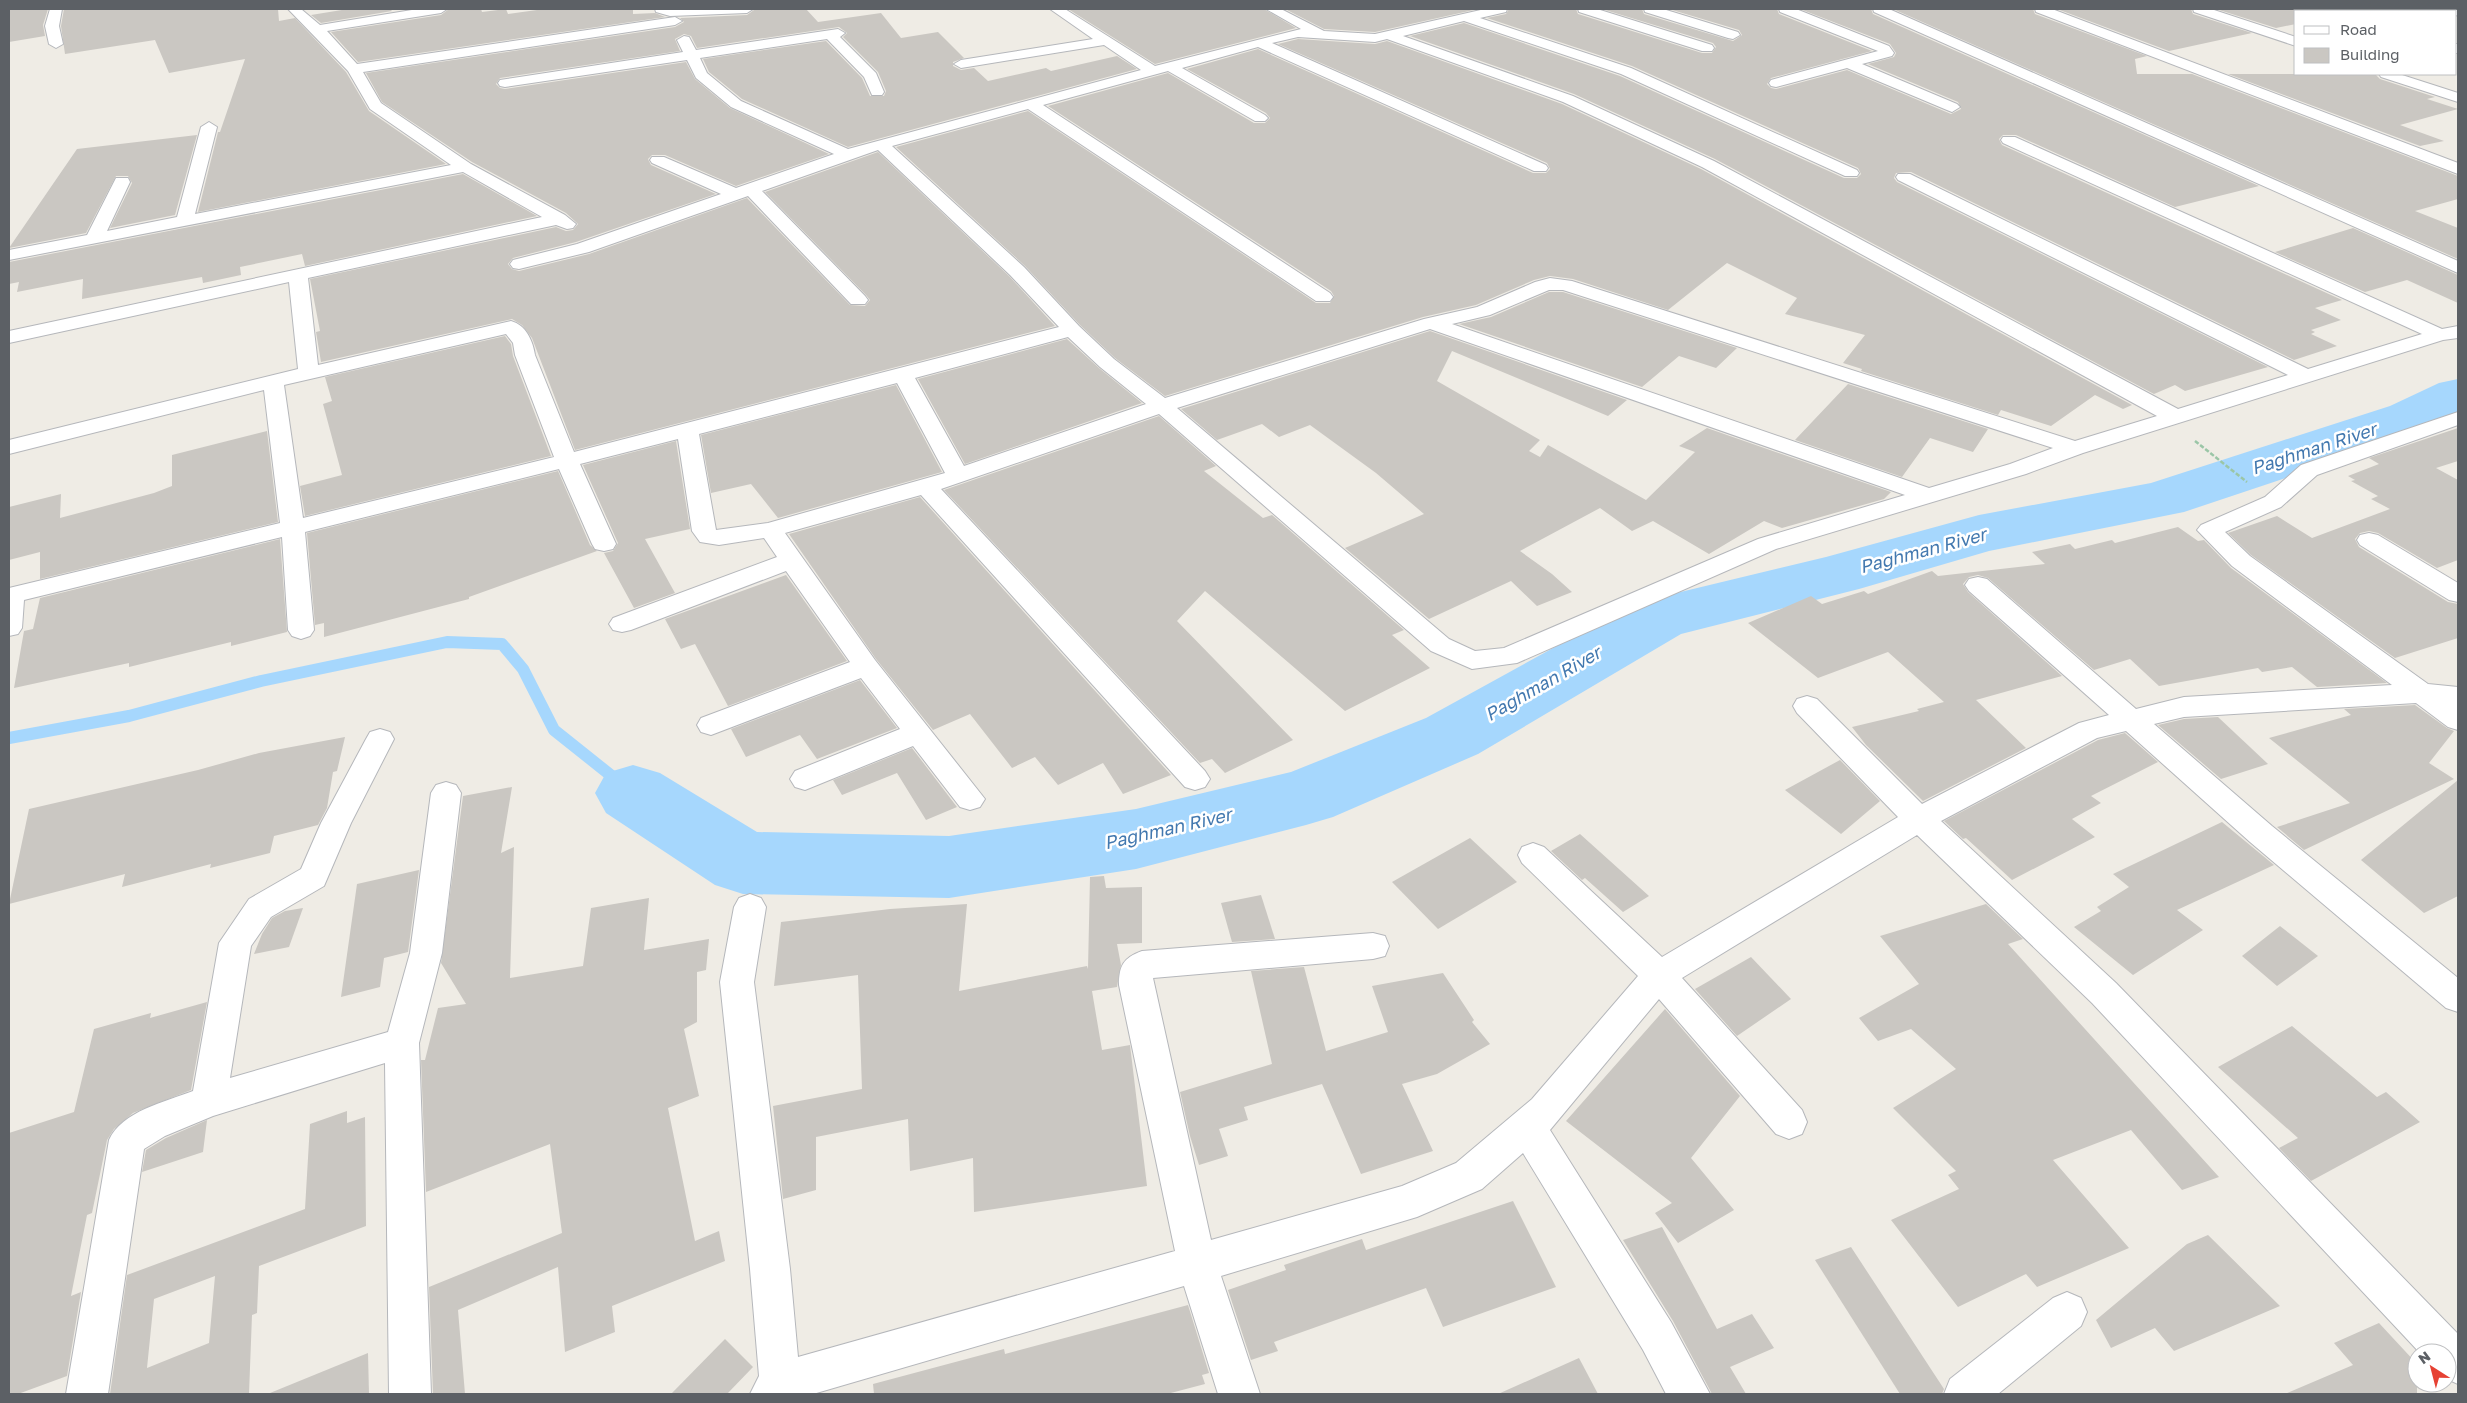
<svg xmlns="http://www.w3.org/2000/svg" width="2467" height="1403" font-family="'Golos Text',sans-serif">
  <rect width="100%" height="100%" fill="#efece5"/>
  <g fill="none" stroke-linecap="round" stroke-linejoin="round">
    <path stroke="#a6d7fd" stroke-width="12" d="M9,738L129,716L261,681L447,642L502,644L523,669L554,730L633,793"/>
    <path fill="#a6d7fd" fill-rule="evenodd" d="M2458,379V416L2430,430L2184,512L1989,551L1859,589L1681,634L1478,754L1333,817L1306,825L1136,869L949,898L743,894L715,885L606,813L595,793L606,773L633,765L660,773L757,832L949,836L1136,809L1291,772L1426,718L1635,603L1826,557L1979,515L2151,483L2390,406L2439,383Z"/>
  </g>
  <g fill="#cac7c2" fill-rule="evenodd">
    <path d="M9,9H48L43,25L45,36L9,42Z"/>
    <path d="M64,9H278L279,21L295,18L346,72L369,111L446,164L198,212L218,132H220L245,59L169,73L155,40L65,54L61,26Z"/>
    <path d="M348,9H390L392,11L321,23L311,15Z"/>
    <path d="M449,9H481L482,12L506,9L508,14L544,9H633V14L655,13L665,17L358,62L331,32L441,15Z"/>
    <path d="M797,9H806L818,22L881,13L901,38L938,32L964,58L953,62V66L961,70L974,68L988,81L1046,68L1051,71L1117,56L1137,69L848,147L742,99L709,72L703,59L826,41L862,78L870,96H884L886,91L878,72L843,37L847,33L839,27L697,48L691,36L684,34L675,39L680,51L500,78L496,84L500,88L505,89L686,62L695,79L730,108L829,154L736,186L665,155H652L648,159L651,165L716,194L576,242L513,258L508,264L512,269L519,271L589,254L747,198L850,305L865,306L870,300L866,295L765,192L878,152L1009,276L1055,326L575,450L532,338L522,325L512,319L321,362L316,332L320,331L310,279L556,227L566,231L573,230L578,224L566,213L472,162L382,102L366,73L675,27L684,22L680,18L747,15L754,10Z"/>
    <path d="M1068,9H1264L1296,28L1155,64Z"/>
    <path d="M1285,9H1478L1375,32L1324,29Z"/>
    <path d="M1509,9H1576L1578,14L1702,53H1712L1716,47L1713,43L1602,9H1642L1644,14L1733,41L1742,35L1739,30L1669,9H1777L1779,14L1872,51L1771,78L1767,84L1771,88L1776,89L1847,70L1951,114L1961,109L1958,102L1868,64L1894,57L1896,53L1890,44L1800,9H1871L1873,14L2259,186L2175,207L2016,135H2003L1999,139L2002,145L2342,300L2315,308L2341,320L2311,330L2315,332L2311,334L2337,346L2294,360L1911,172L1896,173L1894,178L1897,182L2268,367L2185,391L2175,385L2154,394L1715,159L1574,94L1410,36L1464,23L1620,76L1844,178H1857L1861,174L1858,168L1632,66L1487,18L1506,14Z"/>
    <path d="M1893,9H2033L2035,14L2147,56L2135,59L2137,74H2192L2458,176V199L2415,211L2458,228V259Z"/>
    <path d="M2057,9H2191L2193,14L2252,33L2169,51Z"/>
    <path d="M2216,9H2301L2302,11H2296V24L2276,28Z"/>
    <path d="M1298,39L1375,44L1387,41L1562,104L1701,169L2132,405L2123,409L2095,395L2051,426L2001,410L1998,415L1861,371L1862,369L1843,363L1865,335L1785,314L1797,298L1727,263L1668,310L1573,279L1550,276L1534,280L1476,305L1423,317L1165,396L1115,358L1080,325L1025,266L896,147L1028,111L1316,303H1330L1334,296L1331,291L1048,106L1168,73L1254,123H1265L1270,118L1266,113L1187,69L1258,49L1533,173H1546L1550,169L1547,163L1278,44Z"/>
    <path d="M2228,74H2375L2380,79L2435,97L2427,99L2458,109L2400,125L2444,141L2420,146Z"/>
    <path d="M197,135L175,215L110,228L132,183L128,176H116L86,233L9,248L77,149Z"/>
    <path d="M463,174L537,216L305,266L302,254L240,267L241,275L203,283L202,277L82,299L83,279L17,292L19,282L9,284V262Z"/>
    <path d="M2353,228L2458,275V303L2407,280L2365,292L2275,252Z"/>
    <path d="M1549,292H1563L1737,348L1716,368L1679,356L1642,387L1459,324L1491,317Z"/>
    <path d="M1430,331L1627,400L1608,416L1452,351L1437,381L1540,440L1529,451L1540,457L1548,445L1646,500L1695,452L1679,446L1707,428L1891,492L1884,499L1782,528L1764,521L1709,554L1653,521L1632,531L1600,508L1520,551L1552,574L1572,592L1537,606L1511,581L1429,619L1345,548L1424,514L1376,473L1310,425L1279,437L1262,424L1217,440L1181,409Z"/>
    <path d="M505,336L511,344L513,356L551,456L305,516L300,486L342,475L323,404L332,401L325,377Z"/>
    <path d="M1067,339L1099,368L1142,403L965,464L918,379Z"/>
    <path d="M1848,384L1988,429L1973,452L1930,438L1902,477L1795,440Z"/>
    <path d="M896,385L942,472L778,518L751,484L711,493L701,435Z"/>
    <path d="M1159,416L1216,466L1204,471L1263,518L1272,515L1404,630L1392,635L1430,668L1345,711L1205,591L1177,621L1293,740L1225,773L1212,759L1200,763L944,490Z"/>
    <path d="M2458,428V461L2436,468L2458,480V560L2437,568L2378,533L2369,531L2360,533L2355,539L2359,547L2448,602L2458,604V638L2395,658L2251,555L2228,533L2277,516L2312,538L2390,509L2371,499L2378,496L2351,481L2355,480L2348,476L2379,464L2369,458Z"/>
    <path d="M267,431L278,522L40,579V552L9,560V507L61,494L60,518L154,493L172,486V455Z"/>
    <path d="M676,441L690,529L645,539L675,593L634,608L604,553L613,551L618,543L583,465Z"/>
    <path d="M558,471L590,545L597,551L469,597V599L324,637V623L315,625L307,533Z"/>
    <path d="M920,497L1171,775L1123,794L1103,763L1058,785L1035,757L1012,768L970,714L933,730L876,659L789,534Z"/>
    <path d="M2178,527L2198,541L2204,540L2231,568L2387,683L2317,687L2292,667L2262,672L2258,668L2159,686L2130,659L2094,670L1988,578L1978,575L1969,577L1963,584L1968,592L2062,676L1976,700L2026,748L1923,801L1866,745L1852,727L1919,711L1917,709L1944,702L1888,652L1818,678L1748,623L1811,596L1822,604L1864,591L1868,594L1932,571L1938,576L2045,564L2032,552L2070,544L2075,549L2112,540L2115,543Z"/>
    <path d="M280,539L287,632L231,646V642L129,667V663L14,688L24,631L33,629L40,598Z"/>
    <path d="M786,575L847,661L728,706L695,644L681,649L665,619Z"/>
    <path d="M860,680L897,728L817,759L800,735L746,757L731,729Z"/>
    <path d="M2415,705L2447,728L2454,731L2429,763L2454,779L2304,850L2277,827L2350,803L2269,738L2351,715L2344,709Z"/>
    <path d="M2218,717L2268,764L2221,779L2158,725L2184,719Z"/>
    <path d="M2125,733L2158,762L2091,796L2101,803L2072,819L2095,837L2012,880L1966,838L1963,839L1944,821L2098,740Z"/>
    <path d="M345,737L337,771L333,772L327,808L318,825L274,836L270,853L210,868L211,864L122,887L125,874L9,904L29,809L198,770L259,753Z"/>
    <path d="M912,748L957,807L926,820L897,773L842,795L833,780Z"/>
    <path d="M1840,760L1880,801L1841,834L1785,790Z"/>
    <path d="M2458,780V896L2424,913L2361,860Z"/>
    <path d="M512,787L501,853L514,847L510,978L583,966L591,908L649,898L644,950L709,939L706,970L697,972V1022L684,1029L699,1096L668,1108L695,1241L719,1231L725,1261L612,1306L615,1332L565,1352L558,1267L458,1310L465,1394H433L429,1287L562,1233L550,1144L426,1192L421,1060H425L438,1008L466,1004L441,963L463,796Z"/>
    <path d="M2222,822L2274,865L2177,910L2203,930L2133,975L2074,927L2101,911L2097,907L2129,887L2113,874Z"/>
    <path d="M1580,834L1649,896L1623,912L1585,878L1582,880L1551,851Z"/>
    <path d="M1470,838L1517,882L1438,929L1392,882Z"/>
    <path d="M419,870L408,952L384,958L380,987L341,997L357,884Z"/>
    <path d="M1104,876L1106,888L1142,887V943L1117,944L1121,965L1117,987L1092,991L1102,1050L1130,1045L1147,1186L974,1212L973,1158L910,1171L908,1119L816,1137V1190L783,1199L773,1106L862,1089L858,975L774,986L781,922L890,909L967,904L959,991L1087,966L1088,969L1090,877Z"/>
    <path d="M1261,895L1275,939L1232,942L1221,903Z"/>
    <path d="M1986,904L2023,939L2008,944L2219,1177L2182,1190L2131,1130L2053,1160L2129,1248L2037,1287L2026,1274L1958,1307L1891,1220L1959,1189L1948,1175L1956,1171L1893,1108L1956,1069L1911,1029L1878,1041L1859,1018L1919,984L1880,936Z"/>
    <path d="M303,908L289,947L254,954L262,934L272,918L285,911Z"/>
    <path d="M2280,926L2318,956L2277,986L2242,956Z"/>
    <path d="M1751,957L1791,999L1737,1036L1695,989Z"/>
    <path d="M1304,967L1326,1051L1388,1032L1372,986L1443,973L1474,1020L1472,1022L1490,1044L1437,1074L1402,1084L1433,1151L1361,1174L1322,1084L1244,1107L1248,1120L1219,1129L1228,1156L1199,1165L1190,1136L1180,1092L1272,1064L1251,971Z"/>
    <path d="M207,1002L191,1090L133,1113L114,1129L107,1140L92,1213L87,1215L71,1296L81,1292L67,1376L18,1394H9V1133L74,1112L94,1029L151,1013L150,1018Z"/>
    <path d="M1665,1009L1740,1096L1691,1158L1734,1210L1678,1243L1655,1213L1672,1203L1566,1121Z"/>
    <path d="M2292,1026L2377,1097L2386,1092L2420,1122L2311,1181L2279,1148L2298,1138L2218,1067Z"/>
    <path d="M347,1111V1123L365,1117L366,1226L259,1266L257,1313L252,1315L249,1394H110L127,1275L305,1209L310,1124ZM215,1276L209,1343L147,1368L154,1299Z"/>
    <path d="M207,1120L203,1152L142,1172L146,1150L166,1138Z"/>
    <path d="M1513,1201L1556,1287L1443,1327L1426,1288L1274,1342L1278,1351L1251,1360L1228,1290L1286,1270L1284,1265L1362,1239L1366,1250Z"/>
    <path d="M1662,1227L1717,1329L1752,1314L1774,1348L1730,1367L1746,1394H1712L1673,1321L1623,1240Z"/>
    <path d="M2208,1235L2280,1306L2174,1351L2155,1328L2111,1348L2096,1320L2187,1244Z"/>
    <path d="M1851,1247L1944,1389L1942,1394H1900L1815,1260Z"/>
    <path d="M1188,1305L1209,1373L1202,1375L1205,1384L1167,1394H874L873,1384L1004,1349L1005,1354Z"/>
    <path d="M2379,1323L2417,1364V1394H2285L2353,1365L2334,1343Z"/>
    <path d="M725,1339L753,1367L727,1394H671Z"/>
    <path d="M368,1353L369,1394H270V1393Z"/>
    <path d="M1579,1358L1598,1394H1498Z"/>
  </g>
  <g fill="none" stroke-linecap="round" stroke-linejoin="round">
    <defs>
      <g id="minor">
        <path d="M50,9H62L59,26L63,44L56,48L49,44L45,26Z"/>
        <path d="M288,9H301L320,25L418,9H447L441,13L327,31L357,64L675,17L682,21L675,25L363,72L381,103L471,164L565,215L576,224L573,228L567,229L556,225L308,278L318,365L511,321C526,325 533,341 535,355L574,452L1059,327L1010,275L878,150L762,191L865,296L868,300L865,304H851L748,196L589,252L519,269L513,268L510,264L513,260L577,244L721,194L652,163L650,160L652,157H664L736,188L834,154L731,107L696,78L687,60L505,87L500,86L498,83L500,80L683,52L677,40L684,36L689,37L696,50L838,29L845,33L840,37L876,73L884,92L882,95H872L864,77L827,39L700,58L707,73L741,101L848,149L1141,70L1104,45L961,68L954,64L961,60L1093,39L1050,9H1065L1155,66L1301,29L1266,9H1281L1324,31L1375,34L1485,9H1507L1506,12L1480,18L1631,68L1857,170L1859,173L1857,176H1845L1621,74L1464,21L1403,36L1573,96L1714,161L2178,409L2288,375L1898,180L1896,177L1898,174H1910L2308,369L2422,334L2003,143L2001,140L2003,137H2015L2442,329L2458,326V338L2443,340L2083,453L2026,474L1776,549L1517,663L1472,669L1431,651L1159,414L941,489L1205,771L1210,779L1205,787L1195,790L1185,787L921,495L785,533L875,660L985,799L980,807L970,810L960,807L913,746L805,790L795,787L790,779L795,771L900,729L861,678L711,735L701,732L697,725L701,718L850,662L786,571L631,630L622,632L613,630L609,624L613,618L777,557L764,538L719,545L700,542L692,531L678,439L580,464L616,544L613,549L604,551L595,549L592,544L559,469L305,532L314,630L310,636L301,639L292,636L288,630L282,537L24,600L22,628L18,634L9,636V588L280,523L264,390L9,454V440L298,369L289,282L9,343V331L542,217L463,172L9,260V250L87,235L116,178H128L130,182L107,231L177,217L201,127L209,122L217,127L195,214L451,165L370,109L348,71ZM1298,37L1375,42L1387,39L1563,102L1702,167L2157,416L2075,441L1572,281L1550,278L1535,282L1477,307L1424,319L1165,398L1114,359L1079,326L1024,267L892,146L1028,109L1316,301H1330L1333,297L1330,293L1043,105L1168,71L1255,121H1265L1268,118L1265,115L1182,68L1258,47L1534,171H1546L1548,168L1546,165L1272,43ZM1549,290H1563L2053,448L2010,464L1929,488L1452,324L1490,315ZM1430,329L1905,495L1758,539L1504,648L1475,651L1449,639L1177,408ZM506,334L513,343L515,355L554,457L303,518L284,385ZM1068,337L1100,367L1146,404L964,466L915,378ZM897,383L945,473L768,523L716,530L699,434Z"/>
        <path d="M655,9H753L747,13L670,16L656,12Z"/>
        <path d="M1578,9H1597L1712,45L1714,48L1712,51H1702L1579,12Z"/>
        <path d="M1644,9H1663L1738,32L1740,35L1733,39L1728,38L1645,12Z"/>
        <path d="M1779,9H1796L1889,46L1894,53L1892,56L1862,64L1957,104L1960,107L1952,112L1947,110L1847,68L1776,87L1771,86L1769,83L1771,80L1878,51L1780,12Z"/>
        <path d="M1873,9H1889L2458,261V273L1874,12Z"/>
        <path d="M2035,9H2052L2458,163V174L2036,12Z"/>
        <path d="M2193,9H2211L2296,37V46L2194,12Z"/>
        <path d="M2325,9H2344L2345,11H2326Z"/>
        <path d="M2441,9H2458V16L2456,15V11H2442Z"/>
        <rect x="2456" y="44" width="2" height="9"/>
        <path d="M2379,74H2399L2458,93V102L2381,77Z"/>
        <path d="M2458,412V425L2317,475L2281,507L2225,532L2250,556L2428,684L2458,687V730L2448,727L2416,703L2184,717L2154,724L2272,826L2458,978V1012L2446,1008L2250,842L2126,731L2097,738L1941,821L2116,983L2458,1334V1384L2447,1379V1353H2420L2092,1003L1917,835L1682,978L1802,1110L1807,1122L1802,1134L1789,1139L1776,1134L1659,999L1550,1130L1671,1322L1710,1394H1666L1643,1350L1523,1153L1482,1189L1417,1217L1221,1276L1260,1394H1218L1184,1286L813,1394H750L759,1376L750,1269L720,982L734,907L739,898L750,894L761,898L766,907L754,982L790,1269L798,1357L1175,1251L1119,985C1119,966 1123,958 1142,951L1373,933L1385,936L1389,946L1385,956L1373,959L1153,978L1211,1240L1402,1186L1456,1163L1532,1099L1638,976L1522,863L1518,855L1522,847L1533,843L1544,847L1662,957L1898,817L1797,713L1793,706L1797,699L1807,696L1817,699L1922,804L2079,723L2109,715L1969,591L1965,585L1969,579L1978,577L1987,579L2136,709L2184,697L2392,685L2232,566L2197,530L2201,525L2265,497L2301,465Z"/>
        <path d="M2369,533L2378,535L2458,583V602L2449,600L2360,545L2357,540L2360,535Z"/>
        <path d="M380,729L390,732L394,739L351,823L324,886L271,917L251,946L230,1078L388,1032L410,953L431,793L436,785L446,782L456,785L461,793L442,953L419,1043L431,1394H389L385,1063L213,1116L165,1136L144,1149L108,1394H66L109,1140C122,1111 165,1102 193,1091L219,943L249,899L301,869L321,823L366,739L370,732Z"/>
        <path d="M2067,1292L2081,1298L2087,1312L2081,1326L1998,1394H1944L1950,1379L2053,1298Z"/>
      </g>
    </defs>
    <use href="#minor" stroke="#b5b7bb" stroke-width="2"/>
    <path stroke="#9bc6a7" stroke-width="2.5" stroke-dasharray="4.5 2" stroke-linecap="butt" d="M2195,441L2247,482"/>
    <use href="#minor" fill="#fff" fill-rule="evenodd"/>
  </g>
  <g text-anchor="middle" stroke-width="5" stroke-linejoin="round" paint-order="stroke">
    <g font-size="18" font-style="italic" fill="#4278af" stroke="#fff">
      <text transform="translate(2314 449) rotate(-18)" y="6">Paghman River</text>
      <text transform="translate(1923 551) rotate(-15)" y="6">Paghman River</text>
      <text transform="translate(1543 684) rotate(-30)" y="6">Paghman River</text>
      <text transform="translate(1168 829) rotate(-13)" y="6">Paghman River</text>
    </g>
  </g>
  <rect width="2467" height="1403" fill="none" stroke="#5c6065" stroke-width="20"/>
  <rect x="2294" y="10" width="162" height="65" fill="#ffffff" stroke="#bebfc1"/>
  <rect x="2304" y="26" width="25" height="8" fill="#ffffff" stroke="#bebfc1"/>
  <text x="2340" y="35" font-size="15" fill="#5c6065">Road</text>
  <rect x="2304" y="48" width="25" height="15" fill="#cac7c2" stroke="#bebfc1"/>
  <text x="2340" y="60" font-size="15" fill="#5c6065">Building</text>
  <g transform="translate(2432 1368) rotate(324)"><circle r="24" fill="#ffffff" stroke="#bebfc1"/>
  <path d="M0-4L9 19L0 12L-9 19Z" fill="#e64234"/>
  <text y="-8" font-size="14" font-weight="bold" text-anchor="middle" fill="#5c6065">N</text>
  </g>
</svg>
